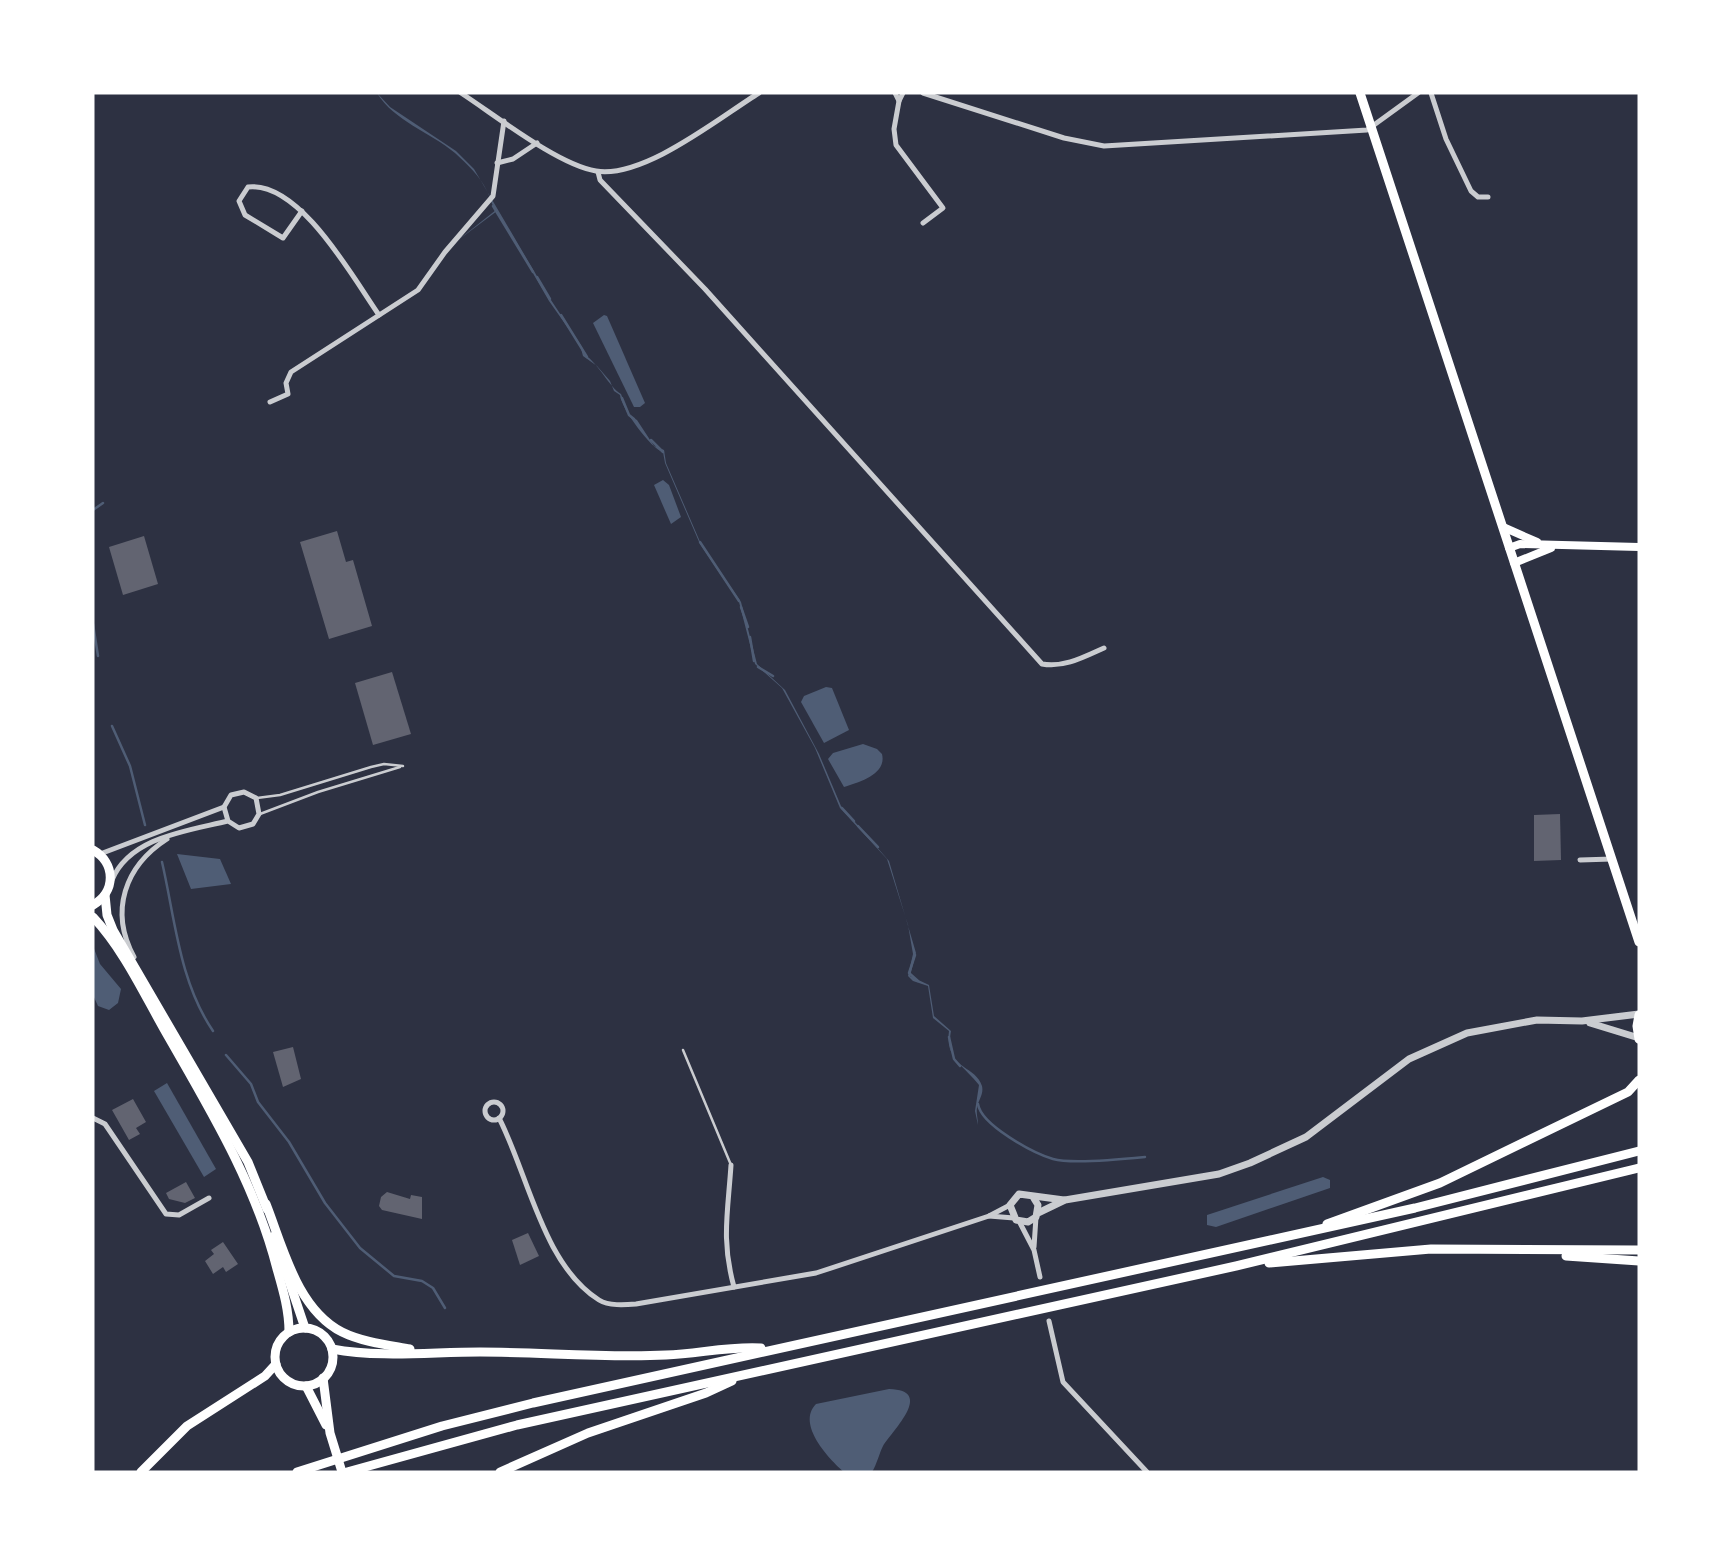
<svg xmlns="http://www.w3.org/2000/svg" width="1732" height="1565" font-family="Signika,sans-serif">
  <rect width="100%" height="100%" fill="#2d3142"/>
  <g fill="#4f5d75">
    <path d="M377,93L390,107L456,151L474,169L551,300L582,347L584,354C600,365 609,387 621,394L629,415L637,420L654,446L664,450L666,463L701,544L741,602L757,664L785,690L819,754L841,806L889,861L916,953L910,976L929,985L934,1016L951,1031C944,1070 975,1064 982,1086C984,1095 978,1100 977,1108C976,1113 978,1119 978,1125L975,1111L979,1085C964,1065 945,1059 949,1031L933,1018L928,986L913,981L908,976L913,954L908,925L887,859L840,808L815,748L782,688L755,664L739,602L700,544L665,463L663,452C651,449 621,408 620,395L614,391L610,381L597,366L583,356L580,345L549,301L497,211L453,244L496,210C490,203 491,198 487,191C480,176 467,164 455,153C430,132 394,121 377,93Z"/>
    <path d="M604,315L607,316L645,403L640,407H634L593,323Z"/>
    <path d="M663,480L669,485L681,517L671,524L654,485Z"/>
    <path d="M826,687L832,688L849,730L824,743L801,702L804,696Z"/>
    <path d="M863,744L877,749L882,754C887,774 860,782 844,787L828,759L833,753Z"/>
    <path d="M177,854L220,859L231,884L191,889Z"/>
    <path d="M93,946L100,964L121,989L118,1003L109,1010L98,1006L93,995Z"/>
    <path d="M167,1083L216,1169L204,1177L154,1091Z"/>
    <path d="M1323,1177L1330,1180V1188L1216,1227L1207,1225V1215Z"/>
    <path d="M889,1389C935,1390 893,1430 883,1446C879,1454 877,1464 872,1472H844C829,1459 796,1424 816,1404Z"/>
  </g>
  <g fill="none" stroke-linecap="round" stroke-linejoin="round">
    <g stroke="#4f5d75" stroke-width="2.5">
      <path d="M493,206L533,272"/>
      <path d="M537,277L550,299"/>
      <path d="M561,315L587,357"/>
      <path d="M622,398L629,415L634,419"/>
      <path d="M651,440L663,452"/>
      <path d="M93,510L103,503"/>
      <path d="M700,542L739,601"/>
      <path d="M741,607L748,627"/>
      <path d="M93,624L98,656"/>
      <path d="M750,637L754,661"/>
      <path d="M758,667L773,676"/>
      <path d="M112,726L130,766L145,825"/>
      <path d="M842,808L854,821"/>
      <path d="M858,826L878,847"/>
      <path d="M162,862C175,918 179,981 213,1031"/>
      <path d="M915,955L909,973L918,981"/>
      <path d="M949,1037L954,1059L960,1066"/>
      <path d="M226,1055L251,1084L258,1102L289,1142L325,1203L360,1248L394,1276L422,1281L433,1288L445,1308"/>
      <path d="M978,1104C981,1125 1033,1153 1053,1159C1071,1164 1125,1159 1145,1157"/>
    </g>
  </g>
  <g fill="#626471">
    <path d="M337,531L346,562L353,560L372,626L329,639L300,542Z"/>
    <path d="M144,536L158,584L123,595L109,547Z"/>
    <path d="M392,672L411,734L373,745L355,683Z"/>
    <path d="M1560,814L1561,860L1534,861V815Z"/>
    <path d="M293,1047L301,1079L283,1087L273,1052Z"/>
    <path d="M133,1099L146,1122L136,1128L140,1134L129,1140L112,1110Z"/>
    <path d="M186,1182L195,1198L185,1203L169,1199L166,1193Z"/>
    <path d="M387,1192L410,1199L411,1195L422,1197V1219L382,1210L379,1206L381,1197Z"/>
    <path d="M528,1233L539,1256L520,1265L512,1240Z"/>
    <path d="M223,1242L238,1264L226,1272L223,1267L213,1274L205,1261L214,1254L211,1250Z"/>
  </g>
  <g fill="none" stroke-linecap="round" stroke-linejoin="round">
    <g stroke="#caccd0" stroke-width="2.5">
      <path d="M257,798L280,795L371,767L384,764L403,766"/>
      <path d="M260,814L318,792L400,767"/>
      <path d="M683,1050L731,1165"/>
    </g>
    <g stroke="#caccd0" stroke-width="5">
      <path d="M461,93C495,115 558,165 596,171C644,179 720,117 759,93"/>
      <path d="M895,93L899,101L903,93"/>
      <path d="M923,93L1064,138L1104,146L1367,130L1418,93"/>
      <path d="M1431,93L1446,139L1471,191L1478,197H1488"/>
      <path d="M899,101L894,129L896,145L943,208L923,223"/>
      <path d="M497,163L513,159L537,143"/>
      <path d="M598,172L600,180L705,289L1042,664C1064,668 1084,657 1104,648"/>
      <path d="M302,211L283,238L245,215L239,201L248,187C300,181 353,278 379,315"/>
      <path d="M270,402L288,394L286,383L291,372L418,290L445,252L493,196L504,121"/>
      <path d="M100,854L224,807"/>
      <path d="M1580,860L1612,859"/>
      <path d="M112,880C130,837 187,831 228,821L239,828L253,824L259,814L256,798L244,792L231,795L224,807L228,821"/>
      <path d="M134,957C109,911 125,866 167,839"/>
      <circle cx="494" cy="1111" r="9"/>
      <path d="M93,1118L105,1124L166,1214L179,1215L209,1198"/>
      <path d="M499,1118C528,1174 543,1265 599,1300C609,1306 624,1305 636,1304L816,1273L989,1216L1010,1205"/>
      <path d="M731,1165C728,1212 721,1240 734,1287"/>
      <path d="M989,1216L1014,1218"/>
      <path d="M1019,1221L1034,1250L1040,1277"/>
      <path d="M1034,1247L1036,1217"/>
      <path d="M1049,1321L1063,1382L1147,1472"/>
    </g>
    <g stroke="#caccd0" stroke-width="7">
      <path d="M1590,1023L1639,1038"/>
      <path d="M1033,1197L1038,1205L1036,1217L1028,1222L1016,1220L1010,1205L1019,1194L1064,1200"/>
      <path d="M1038,1213L1065,1200L1219,1174L1250,1163L1306,1137L1409,1059L1467,1033L1537,1020L1582,1021L1639,1014"/>
    </g>
    <g stroke="#fff" stroke-width="8">
      <path d="M1503,527L1537,542"/>
      <path d="M1509,548L1520,544L1639,547"/>
      <path d="M1514,563L1551,548"/>
    </g>
    <g stroke="#fff" stroke-width="9">
      <path d="M1360,93L1639,942"/>
      <path d="M93,850C116,863 116,892 93,905"/>
      <path d="M105,895L107,915L113,930L248,1162L267,1209"/>
      <path d="M93,917C123,949 142,990 164,1029C208,1106 255,1182 277,1269C283,1290 289,1310 289,1332"/>
      <path d="M1639,1015L1637,1026L1639,1039"/>
      <path d="M274,1236L305,1328"/>
      <circle cx="304" cy="1357" r="29"/>
      <path d="M323,1378L330,1433L342,1472"/>
      <path d="M306,1386L326,1425"/>
    </g>
    <g stroke="#fff" stroke-width="9">
      <path d="M266,1204C283,1247 297,1309 342,1332C362,1342 388,1345 410,1349"/>
      <path d="M1327,1224L1440,1183L1628,1092L1639,1080"/>
      <path d="M1566,1256L1639,1261"/>
      <path d="M1269,1263L1431,1249L1639,1250"/>
      <path d="M332,1349C381,1358 430,1352 480,1352C542,1352 603,1358 666,1355C698,1354 728,1346 761,1348"/>
      <path d="M141,1472L187,1426L265,1376L276,1364"/>
      <path d="M297,1472L442,1426L533,1403L1415,1208L1639,1151"/>
      <path d="M347,1472L517,1425L1236,1266L1639,1168"/>
      <path d="M500,1472L588,1433L706,1393L732,1381"/>
    </g>
  </g>
  <rect width="1732" height="1565" fill="none" stroke="#ffffff" stroke-width="189"/>
</svg>
